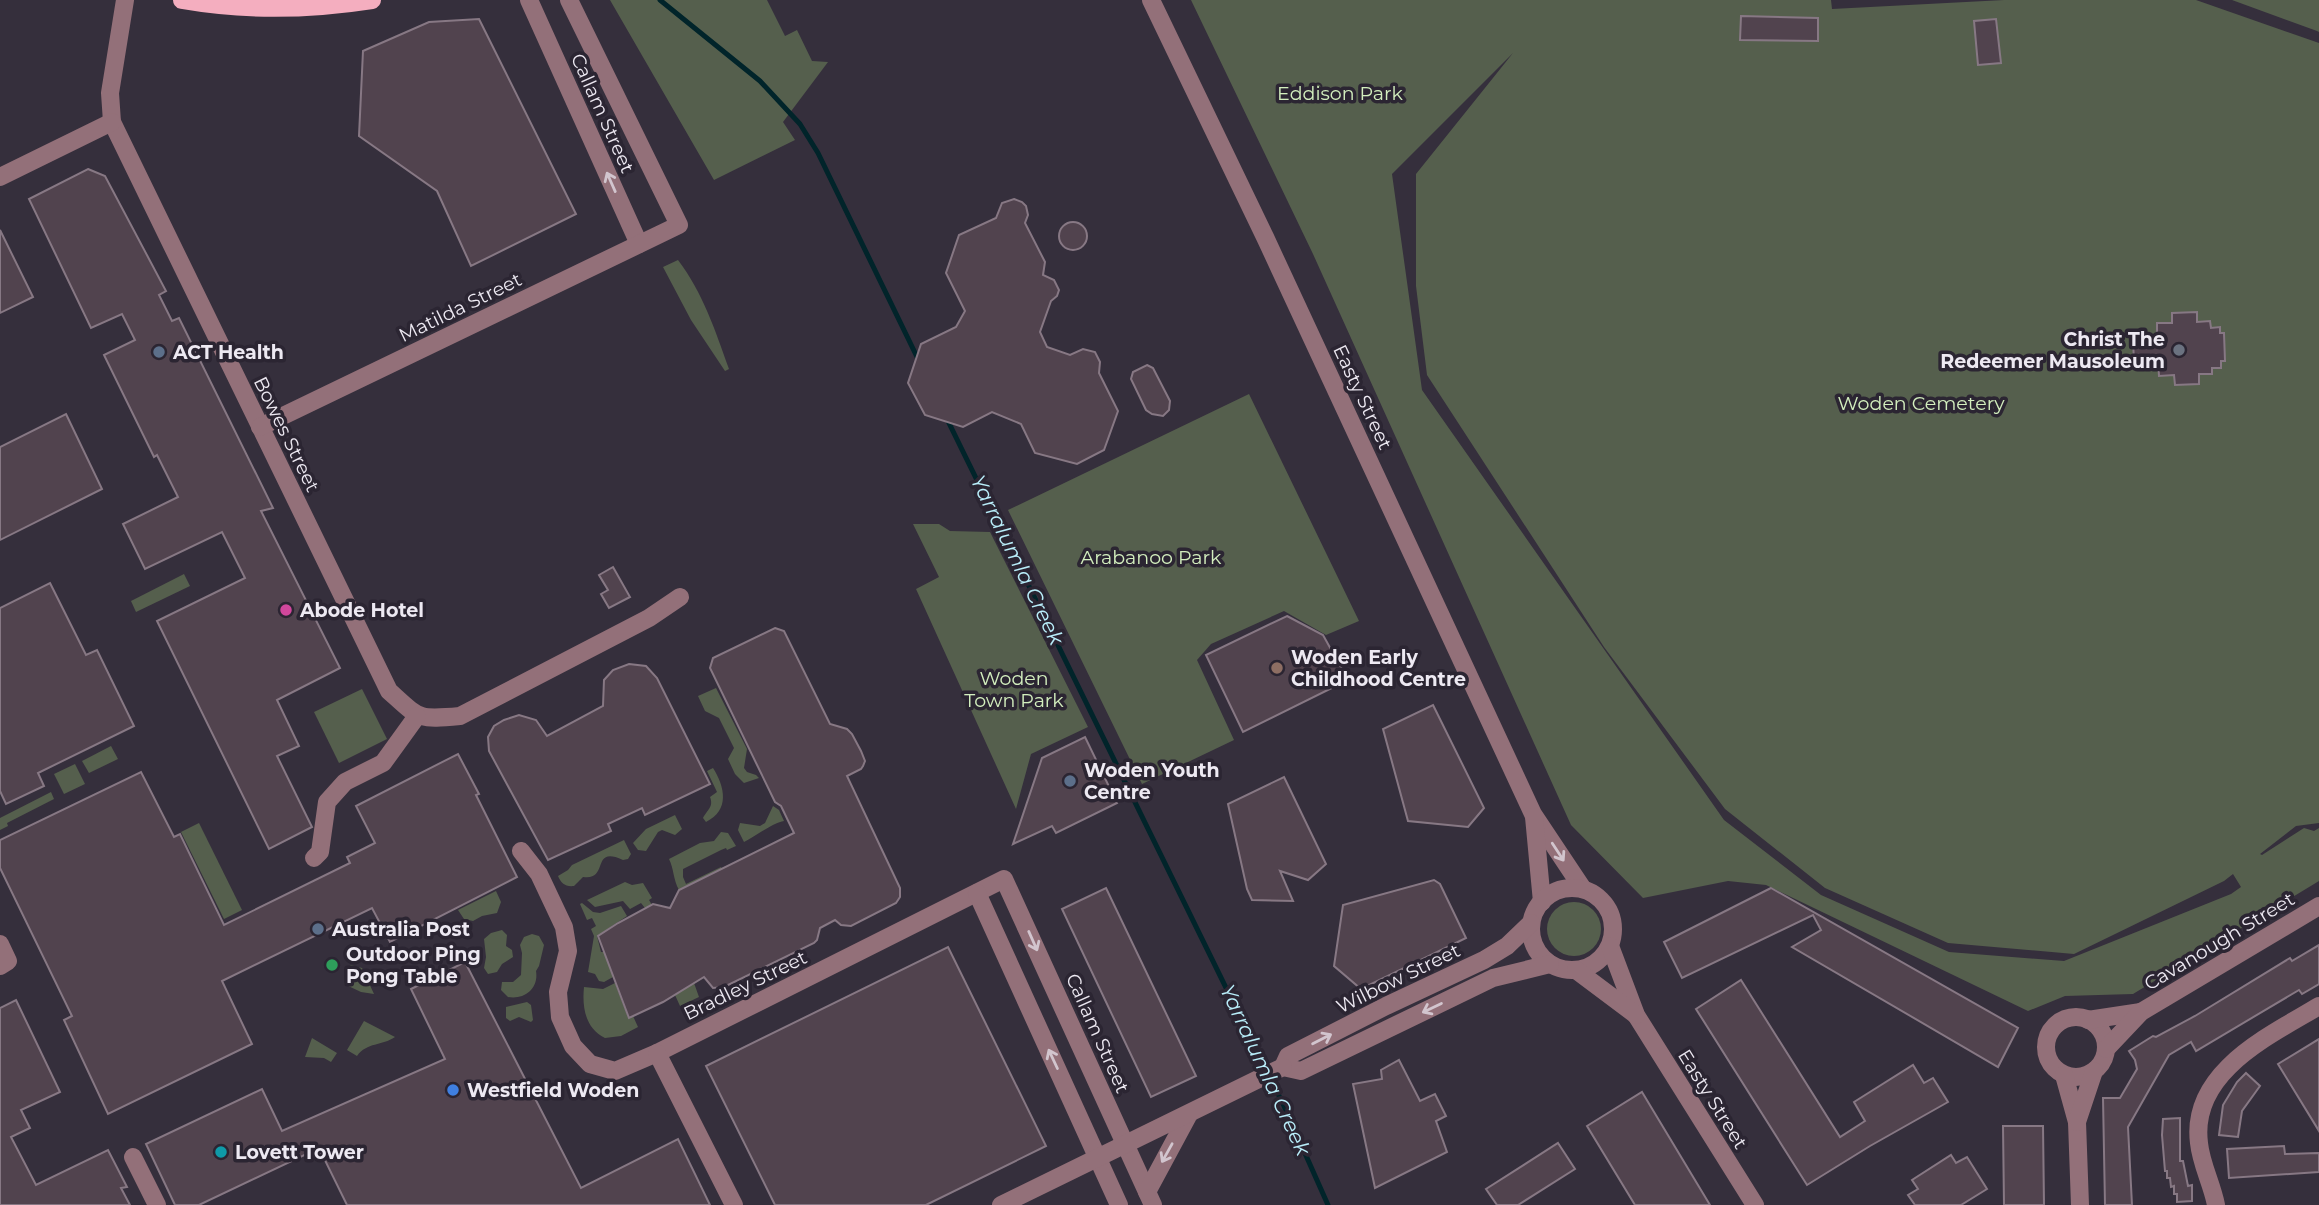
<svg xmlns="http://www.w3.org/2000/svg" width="2319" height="1205" font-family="Montserrat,sans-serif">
  <rect width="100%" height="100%" fill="#352f3c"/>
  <g fill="#555f4d" fill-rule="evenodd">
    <path d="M610,0H767L785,36L797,30L812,61L828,62L783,122L795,140L714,180Z"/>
    <path d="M1191,0H1831L1832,9L2004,0H2196L2319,43V823L2296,826L2260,854L2262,855L2304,828L2314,831L2319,828V881L2133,994L2065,996L2028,1011L1766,885L1728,881L1643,898L1571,825L1313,254ZM1513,53L1416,174V286L1427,375L1604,647L1725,809L1825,888L1948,943L2074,954L2224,881L2233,874L2241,887L2231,894L2064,961L1949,952L1821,895L1724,820L1422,390L1392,174Z"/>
    <path d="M2232,0H2319V32L2317,31Z"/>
    <path d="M678,260C703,293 715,330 729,369L725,371L691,320L663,267Z"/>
    <path d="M1249,394L1359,621L1326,635L1284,611L1211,644L1197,660L1234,740L1142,784L1008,510Z"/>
    <path d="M913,524H939L950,531L990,532L1088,727L1031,754L1016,809L916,589L939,577Z"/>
    <path d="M184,574L190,586L136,612L131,601Z"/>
    <path d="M716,688L747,749L744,768L747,772L756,775L759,778L744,783L735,774L728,759L734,748L719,718L705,711L698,696Z"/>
    <path d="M362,689L387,739L339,763L314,712Z"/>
    <path d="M111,746L118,759L89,773L82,761Z"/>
    <path d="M75,764L85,784L64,794L54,774Z"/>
    <path d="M713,768C725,787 730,810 706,822L703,818C707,810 714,807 710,797L717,792L707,771Z"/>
    <path d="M51,792L54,799L7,823L8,826L0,830V818Z"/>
    <path d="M773,806L779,810L784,821C774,822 756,836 744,842L738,830L740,823L760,826L765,823Z"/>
    <path d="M675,815L682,829L675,835L662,830L658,832L646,851L638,850L633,843L646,829Z"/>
    <path d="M199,823L242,910L224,919L181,832Z"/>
    <path d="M721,832L728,833L736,846L727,850L726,848L721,850L683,869V877L686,884L721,867L722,869L679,890C673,879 674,869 669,859L700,843L714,841Z"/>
    <path d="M624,840L631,854L628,859L623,860C590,845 610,881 583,877L574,886C565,887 561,883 558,876L568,870L572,865Z"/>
    <path d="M625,882L632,885L643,883L652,898L649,900L652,905L645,908L641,903L630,909L623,901L595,907L587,900Z"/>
    <path d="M496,891L501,902L497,913L482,916L473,921L464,919L458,910Z"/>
    <circle cx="1574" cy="929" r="27"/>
    <path d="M582,903L593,912L600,913L621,906L627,916L597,936L601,952H604L613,977L604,982L599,981L595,974L588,972L594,936L591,929L596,926L592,918L587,920L580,904Z"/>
    <path d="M502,930L507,935L506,946L512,950L513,957L502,964L497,972L488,974L484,968L486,957L484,939L491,933Z"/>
    <path d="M532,934L539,936L544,945L539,966L536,971C539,989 524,1000 508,997L501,990L502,982H513L521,975L522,953L520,945L524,937Z"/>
    <path d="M351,965L362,968L374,994L361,992L344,984L346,969Z"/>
    <path d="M615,983L628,1017L633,1016L638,1027L621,1036L605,1038C585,1028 582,1007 584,987L603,989Z"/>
    <path d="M694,983L699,997L680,1006L675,995Z"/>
    <path d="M527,1002L531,1005L533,1020L531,1022L519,1017L510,1021L506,1018V1007Z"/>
    <path d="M364,1021L395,1037C382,1046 367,1042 357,1056L347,1050Z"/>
    <path d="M312,1038L337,1053L331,1062L324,1058L305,1057Z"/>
  </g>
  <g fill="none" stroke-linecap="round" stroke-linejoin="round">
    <g stroke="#01242a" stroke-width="5">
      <path d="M660,0L760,81L800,124L818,153L919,361"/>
      <path d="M946,417L1284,1106L1328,1205"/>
    </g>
  </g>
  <g fill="#51434e" stroke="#877884" stroke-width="2">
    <path d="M1741,16L1818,18V41L1740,40Z"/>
    <path d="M479,19L576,214L471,266L437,191L359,136L363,51L429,22Z"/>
    <path d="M1996,19L2001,63L1978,65L1974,21Z"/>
    <path d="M88,169L105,176L166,291L159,295L172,321L179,318L273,508L261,511L340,668L277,700L299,746L277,756L312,827L269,849L157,621L245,578L222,532L145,569L123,524L178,497L157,455L154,457L104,355L135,340L122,314L91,328L29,199Z"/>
    <path d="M1014,199L1022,202L1026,206L1028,215L1025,223L1045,262L1043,275L1054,280L1059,290L1057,296L1051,301L1040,332L1047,347L1070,355L1083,349L1095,352L1100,362L1099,373L1118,411L1104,450L1077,464L1035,453L1021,424L992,412L963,427L925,415L908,383L921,344L956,327L965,311L946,273L959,235L996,218L1002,203Z"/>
    <circle cx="1073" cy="236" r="14"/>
    <path d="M0,230L33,297L0,313Z"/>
    <path d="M2197,312V322L2210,321L2211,328L2220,327V333H2224L2225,361H2221V368H2212V374H2199V384L2175,385L2174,375L2159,376L2158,359L2134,360L2133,342L2157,341V323H2172V313Z"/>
    <path d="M1147,365L1153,368L1170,401L1169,410L1163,416L1152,414L1146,410L1131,379L1133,372Z"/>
    <path d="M66,414L102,489L0,540V447Z"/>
    <path d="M613,567L630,597L609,608L601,594L608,590L599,575Z"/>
    <path d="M50,583L86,655L97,650L134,726L38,773L44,786L6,804L0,791V608Z"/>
    <path d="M1287,616L1323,635L1348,680L1243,732L1206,655Z"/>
    <path d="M775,628L784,631L830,724L847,729L852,734L861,751L865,761L863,766L861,769L847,776L900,888V897L896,903L851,926L841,925L835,920L820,928L817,940L814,943L724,987L713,988L704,977L663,1002L629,1018L598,936L618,923L653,904L670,908L679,890L794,833L781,806L775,802L710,668L713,658Z"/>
    <path d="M629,664L646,666L657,678L710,784L645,815L642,808L608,824L611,831L548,860L489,751L488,737L494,726L504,720L519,715L536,720L547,736L603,706L604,680L613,670Z"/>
    <path d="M1433,705L1484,808L1468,827L1408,821L1383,729Z"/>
    <path d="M1085,737L1117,803L1056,833L1052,826L1013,844L1042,758Z"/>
    <path d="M458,754L479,794L476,795L517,877L390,942L372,908L222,981L252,1044L108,1114L64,1020L72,1016L0,868V840L141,772L174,837L180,834L224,925L350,863L347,857L375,843L356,806Z"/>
    <path d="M1284,777L1326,864L1308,880L1280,871L1293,901L1252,900L1247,889L1228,804Z"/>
    <path d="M1434,880L1440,884L1466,938L1361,989L1334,966L1343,905Z"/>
    <path d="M1106,888L1196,1076L1151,1097L1062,909Z"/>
    <path d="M1771,888L2018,1028L1998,1067L1792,947L1821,930L1813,915L1682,978L1664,942Z"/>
    <path d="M2319,945V984L2302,994L2299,990L2196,1051L2191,1042L2169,1055L2128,1127L2132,1205H2105L2103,1098H2120L2137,1069L2135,1060L2129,1051L2153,1036L2156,1037L2195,1016L2290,958L2292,961Z"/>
    <path d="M948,947L1046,1146L926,1205H775L706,1066Z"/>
    <path d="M465,962L581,1188L678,1139L710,1205H347L319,1148L199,1205H175L146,1144L262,1089L282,1131L445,1059L411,989Z"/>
    <path d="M1741,980L1840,1137L1865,1121L1854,1102L1913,1065L1924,1083L1933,1078L1948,1102L1870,1146L1807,1185L1696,1009Z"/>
    <path d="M16,1000L60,1092L21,1110L30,1128L11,1137L36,1185L108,1150L127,1187L121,1188L130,1205H0V1008Z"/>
    <path d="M2319,1039V1131L2278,1064Z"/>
    <path d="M1399,1060L1420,1101L1435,1094L1446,1116L1436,1121L1447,1152L1375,1188L1353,1084L1382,1079L1381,1070Z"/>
    <path d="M2246,1073L2260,1086L2242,1111L2238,1137L2219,1135L2223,1105L2237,1082Z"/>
    <path d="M1642,1092L1710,1205H1635L1587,1126Z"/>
    <path d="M2180,1118V1161H2183L2188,1186L2192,1185V1201L2177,1202V1194H2174V1186L2171,1187L2170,1178H2167V1171H2165L2162,1135L2163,1119Z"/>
    <path d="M2003,1126H2043L2044,1205H2004Z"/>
    <path d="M1558,1143L1575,1169L1518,1205H1497L1486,1189Z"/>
    <path d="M2284,1146L2285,1154L2319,1153V1172L2229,1178L2227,1149Z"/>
    <path d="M1951,1155L1956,1163L1967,1157L1987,1189L1961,1205H1915L1908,1195L1918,1189L1912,1180Z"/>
  </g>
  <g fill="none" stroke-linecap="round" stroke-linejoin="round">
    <g stroke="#937079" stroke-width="18">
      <path d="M125,0L110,93L112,122L389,691C420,719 417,720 460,716L649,618L680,597"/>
      <path d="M529,0L639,244"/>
      <path d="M1151,0L1265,237L1533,814L1583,889"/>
      <path d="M0,177L112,122"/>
      <path d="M260,427L679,225L569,0"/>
      <path d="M1534,817L1542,902"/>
      <path d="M521,851L539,874L564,927L568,951L558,992L560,1017L573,1046L590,1064L615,1071L657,1053L1004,879L1153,1205"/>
      <path d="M314,858L320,852L327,802L345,782L383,763L417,716"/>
      <circle cx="1572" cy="929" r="41"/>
      <path d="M977,893L1119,1205"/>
      <path d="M1531,923L1507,946L1484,960L1386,1006L1288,1056L1283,1067L1301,1071L1493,978L1550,964"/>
      <path d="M0,944L8,961L0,966"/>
      <path d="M1610,946L1636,1015L1755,1205"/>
      <path d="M1576,970L1636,1015"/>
      <circle cx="2076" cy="1047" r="30"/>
      <path d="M2088,1020L2141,1012"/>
      <path d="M2106,1049L2141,1012L2319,906"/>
      <path d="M657,1053L734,1205"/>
      <path d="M2064,1075L2077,1122L2080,1205"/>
      <path d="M2077,1122L2094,1071"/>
      <path d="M133,1157L157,1205"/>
      <path d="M1147,1192L1189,1114"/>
      <path d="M1001,1205L1283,1067"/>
      <path d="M2216,1205C2212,1184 2201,1164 2199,1143C2190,1072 2269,1036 2319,1006"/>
    </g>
    <path stroke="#f4aebf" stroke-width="18" d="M182,0C245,11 308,10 372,0"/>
  </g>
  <defs><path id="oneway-shaft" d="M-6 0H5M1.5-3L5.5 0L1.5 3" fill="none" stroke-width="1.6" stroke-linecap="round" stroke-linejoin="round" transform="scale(1.75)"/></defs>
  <g stroke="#d2c5ce">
    <use href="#oneway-shaft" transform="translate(611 182) rotate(-114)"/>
    <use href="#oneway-shaft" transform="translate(1558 852) rotate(57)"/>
    <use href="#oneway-shaft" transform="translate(1033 941) rotate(66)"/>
    <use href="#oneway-shaft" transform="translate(1432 1008) rotate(154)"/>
    <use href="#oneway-shaft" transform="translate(1322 1039) rotate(-27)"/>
    <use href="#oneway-shaft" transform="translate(1053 1059) rotate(-115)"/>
    <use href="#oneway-shaft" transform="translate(1167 1153) rotate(119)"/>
  </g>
  <circle fill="#6b7280" stroke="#2b2532" stroke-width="2.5" cx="2179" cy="350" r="7"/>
  <g fill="#5c6f8a" stroke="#2b2532" stroke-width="2.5">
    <circle cx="159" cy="352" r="7"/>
    <circle cx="1070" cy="781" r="7"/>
    <circle cx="318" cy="929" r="7"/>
  </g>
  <circle fill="#d1479c" stroke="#2b2532" stroke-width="2.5" cx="286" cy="610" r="7"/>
  <circle fill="#8d6e63" stroke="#2b2532" stroke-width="2.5" cx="1277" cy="668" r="7"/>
  <circle fill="#2e9e5b" stroke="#2b2532" stroke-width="2.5" cx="332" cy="965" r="7"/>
  <circle fill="#3f7fe0" stroke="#2b2532" stroke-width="2.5" cx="453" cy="1090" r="7"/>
  <circle fill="#0f9aa8" stroke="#2b2532" stroke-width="2.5" cx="221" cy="1152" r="7"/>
  <g text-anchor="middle" stroke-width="7" stroke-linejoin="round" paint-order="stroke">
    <g font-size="19" fill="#d3efbe" stroke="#2b2532">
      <text x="1340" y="100">Eddison Park</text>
      <text x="1921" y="410">Woden Cemetery</text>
      <text x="1151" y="564">Arabanoo Park</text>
      <text x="1014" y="685">Woden<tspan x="1014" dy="22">Town Park</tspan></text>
    </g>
    <g font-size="19" fill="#ede9f2" stroke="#2b2532">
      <text transform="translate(603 113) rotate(66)" y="7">Callam Street</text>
      <text transform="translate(460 307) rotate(-26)" y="7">Matilda Street</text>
      <text transform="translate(1363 397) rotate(65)" y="7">Easty Street</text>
      <text transform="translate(287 434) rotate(64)" y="7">Bowes Street</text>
      <text transform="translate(2219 941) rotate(-31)" y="7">Cavanough Street</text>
      <text transform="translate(1398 978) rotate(-26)" y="7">Wilbow Street</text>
      <text transform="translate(745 985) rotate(-26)" y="7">Bradley Street</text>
      <text transform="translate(1098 1033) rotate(66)" y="7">Callam Street</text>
      <text transform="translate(1713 1099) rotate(58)" y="7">Easty Street</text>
    </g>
    <g font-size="19" font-weight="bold" fill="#ede9f2" stroke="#2b2532" text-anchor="start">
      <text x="2165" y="346" text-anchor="end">Christ The<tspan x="2165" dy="22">Redeemer Mausoleum</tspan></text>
      <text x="173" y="359">ACT Health</text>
      <text x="300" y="617">Abode Hotel</text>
      <text x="1291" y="664">Woden Early<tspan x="1291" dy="22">Childhood Centre</tspan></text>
      <text x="1084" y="777">Woden Youth<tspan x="1084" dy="22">Centre</tspan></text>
      <text x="332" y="936">Australia Post</text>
      <text x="346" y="961">Outdoor Ping<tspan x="346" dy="22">Pong Table</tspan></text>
      <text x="467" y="1097">Westfield Woden</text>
      <text x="235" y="1159">Lovett Tower</text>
    </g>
    <g font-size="21" font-style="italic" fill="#b9eefa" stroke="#2b2532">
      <text transform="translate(1017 560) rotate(64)" y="7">Yarralumla Creek</text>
      <text transform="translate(1265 1070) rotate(65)" y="7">Yarralumla Creek</text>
    </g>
  </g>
</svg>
